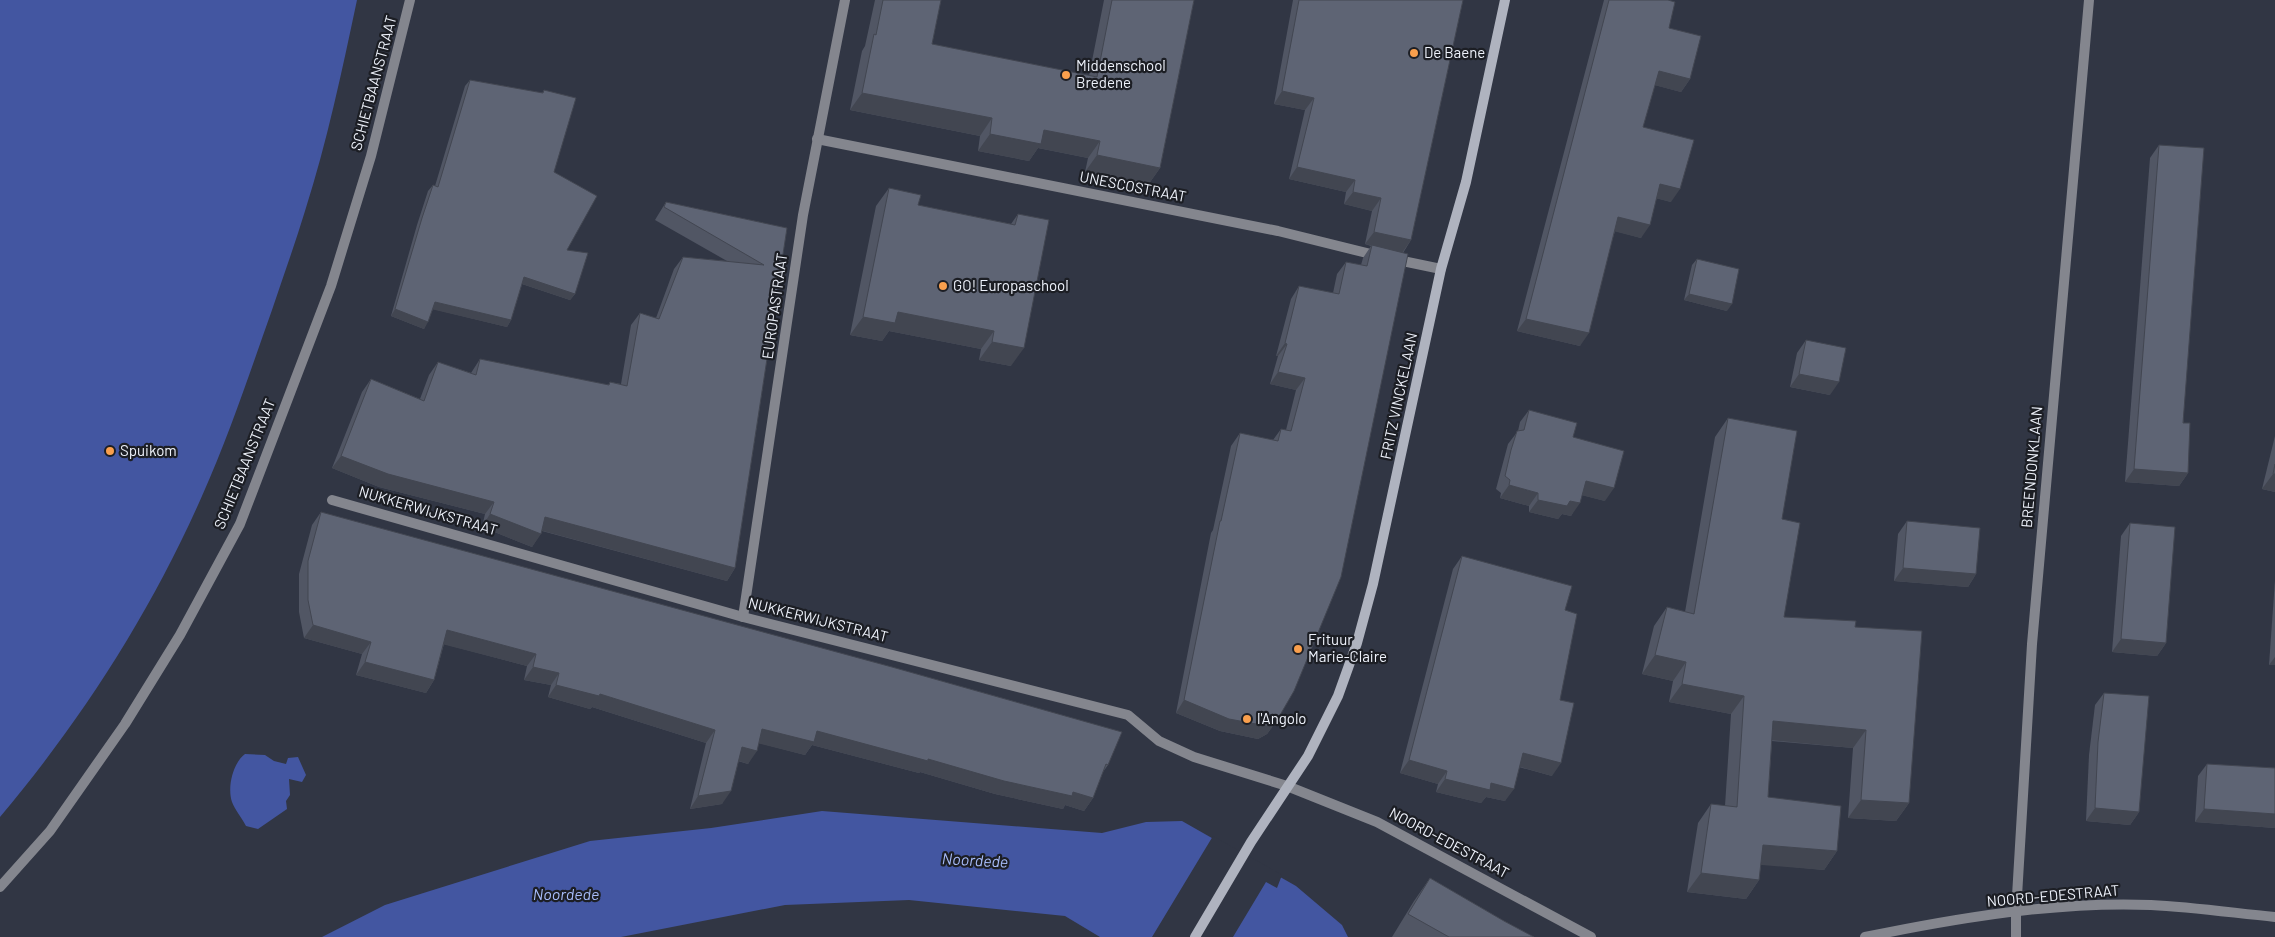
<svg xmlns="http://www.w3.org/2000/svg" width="2275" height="937" font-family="Barlow,sans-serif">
  <rect width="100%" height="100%" fill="#313644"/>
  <g fill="#4356a1">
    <path d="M0,0H357C342,71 327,142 305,211C295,244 283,277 272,310C250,372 229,436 202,496C151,612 81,721 0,817Z"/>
    <path d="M245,754L265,755L274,761L286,764L288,758L298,757L306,775L302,782L289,779L290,795L286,801L287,809L258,829L246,826C242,818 235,810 232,802C227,787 233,763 245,754Z"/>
    <path d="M822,811L1102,833L1146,822L1182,821L1296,886L1342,925L1348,937H1100L1065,916L909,900L785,905L621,937H322L385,905L590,841L711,828Z"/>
  </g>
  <path fill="#313644" d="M1213,836L1282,875L1277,888L1266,882L1233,937H1152Z"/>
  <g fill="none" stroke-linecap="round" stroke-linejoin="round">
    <g stroke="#84868e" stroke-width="10">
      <path d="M817,139L1278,231L1379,256"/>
      <path d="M1393,259L1441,269"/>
      <path d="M332,500L743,617L1128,715L1159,741L1194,757L1287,786L1377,822L1591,937"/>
      <path d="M743,617L803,215L845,0"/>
      <path d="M0,887L50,831L125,724L180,635L240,524L331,286L371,156L410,0"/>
      <path d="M1865,937C1957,918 2058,901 2151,905C2192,907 2234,913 2275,917"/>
      <path d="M2016,937V913L2032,644L2089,0"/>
    </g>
    <path stroke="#afb3bf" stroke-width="10" d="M1195,937L1251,842L1308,756L1338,696L1357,643L1373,584L1441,269L1466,182L1505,0"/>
  </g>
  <g fill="#515664">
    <path d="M875,0H941L932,44L1089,76L1104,0H1194L1160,168L1148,185L1085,172L1088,158L1038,148L1029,161L978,151L980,136L850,110L862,51L865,46Z"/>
    <path d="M1293,0H1463L1411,240L1403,253L1276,722L1267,734L1258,739L1220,731L1176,713L1211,533L1213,530L1231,446L1240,433L1273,440L1281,429L1286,430L1296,390L1270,384L1278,356H1276L1291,299L1299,286L1333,293L1337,274L1346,262L1361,265L1363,258L1371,246L1365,244L1372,211L1344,204L1346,192L1289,179L1305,110L1274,104Z"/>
    <path d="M1604,0H1668L1669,28L1690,79L1681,92L1655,85L1643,127L1671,202L1656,198L1641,238L1615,231L1580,346L1517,331Z"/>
    <path d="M470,80L542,93L544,90L554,172L575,294L570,300L522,284L511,320L507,327L433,309L424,329L391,316L417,225L428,191L433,185L435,186L465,86Z"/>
    <path d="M2159,145L2188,473L2179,486L2125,482L2150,158Z"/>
    <path d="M889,188L918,205L1011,224L1018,214L1011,366L979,360L981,349L889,331L882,341L850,335L876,206Z"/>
    <path d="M666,202L787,228L735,568L727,581L542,531L532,547L482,527L485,514L379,487L332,468L362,392L371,379L420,399L429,375L438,362L471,373L480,359L608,385L610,382L621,384L631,325L640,313L656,318L674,269L683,257L727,261L655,220L658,215Z"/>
    <path d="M1697,259L1727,311L1684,300L1692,265Z"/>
    <path d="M1806,340L1830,395L1790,387L1797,353Z"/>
    <path d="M1529,410L1573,437L1605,501L1582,495L1571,516L1562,514L1558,519L1529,512V506L1500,498L1501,493L1496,489L1508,444L1518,431L1520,422Z"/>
    <path d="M1728,418L1782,519L1784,617L1855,627L1909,803L1896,821L1848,818L1853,748L1772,741L1768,797L1837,851L1824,870L1761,864L1759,880L1746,899L1687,892L1698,823L1711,804L1725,806L1731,714L1669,702L1673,681L1642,674L1654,626L1667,607L1685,612L1715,437Z"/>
    <path d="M2275,436V492L2262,489Z"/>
    <path d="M321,512L1108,765L1103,772L1093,798L1084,811L1065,805L1063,809L995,794L920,772L919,773L812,745L805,755L759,743L748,764L738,761L722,804L690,809L706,743L592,707L590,709L548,697L551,685L524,680L527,666L444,644L434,680L426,693L356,675L362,654L304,638L299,612V574L312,525Z"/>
    <path d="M1907,521L1976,574L1968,587L1894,581L1898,534Z"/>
    <path d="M2130,523L2166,643L2157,656L2112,652L2121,536Z"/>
    <path d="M1462,556L1565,610L1560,700L1552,776L1519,767L1505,801L1486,797L1481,803L1436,792L1438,784L1400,773L1453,569Z"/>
    <path d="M2275,580V665H2269Z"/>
    <path d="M2104,693L2139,812L2130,825L2086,821L2089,755L2095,705Z"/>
    <path d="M2207,764L2275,768V828L2195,822L2198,776Z"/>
    <path d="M1430,878L1504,921L1534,937H1392L1414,901Z"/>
  </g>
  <g fill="#424651">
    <path d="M1659,71L1690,79L1681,92L1650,84Z"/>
    <path d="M1282,91L1314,98L1305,110L1274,104Z"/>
    <path d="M862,93L992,118L980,136L850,110Z"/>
    <path d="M1044,130L1100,141L1088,158L1038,148L1029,161L978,151L990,134Z"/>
    <path d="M1097,155L1160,168L1148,185L1085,172Z"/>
    <path d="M1297,167L1355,180L1346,192L1289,179Z"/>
    <path d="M1660,184L1680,189L1671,202L1651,197Z"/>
    <path d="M1353,192L1381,198L1372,211L1344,204Z"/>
    <path d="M1618,217L1650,225L1641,238L1609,230Z"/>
    <path d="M1374,232L1411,240L1402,253L1365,244Z"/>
    <path d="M524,277L575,294L570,300L519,283Z"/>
    <path d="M1689,294L1732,304L1727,311L1684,300Z"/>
    <path d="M435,302L511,320L507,327L431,309Z"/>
    <path d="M395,309L428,322L424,329L391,316Z"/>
    <path d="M898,312L994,331L981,349L889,331L882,341L850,335L863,317Z"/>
    <path d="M1526,319L1589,333L1580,346L1517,331Z"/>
    <path d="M992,342L1024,348L1011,366L979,360Z"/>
    <path d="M1285,343L1287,344L1278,356H1276Z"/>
    <path d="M1278,372L1305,378L1296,390L1270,384Z"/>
    <path d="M1799,374L1839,382L1830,395L1790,387Z"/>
    <path d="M341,456L494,502L485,514L379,487L332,468Z"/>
    <path d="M2134,469L2188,473L2179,486L2125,482Z"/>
    <path d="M2273,474H2275V492L2262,489Z"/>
    <path d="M1586,481L1614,488L1605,501L1577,494Z"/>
    <path d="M1509,485L1538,493L1529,506L1500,498Z"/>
    <path d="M1538,500L1570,501L1580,503L1571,516L1562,514L1558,519L1529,512Z"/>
    <path d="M490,514L541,534L532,547L482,527Z"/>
    <path d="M545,517L735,568L727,581L536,529Z"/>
    <path d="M1903,568L1976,574L1968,587L1894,581Z"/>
    <path d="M313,625L371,642L362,654L304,638Z"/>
    <path d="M447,630L536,654L527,666L438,643Z"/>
    <path d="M2121,639L2166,643L2157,656L2112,652Z"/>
    <path d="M1655,655L1686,662L1673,681L1642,674Z"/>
    <path d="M2275,657V665H2269Z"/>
    <path d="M365,662L434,680L426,693L356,675Z"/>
    <path d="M533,667L559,673L551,685L524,680Z"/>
    <path d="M1682,684L1744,696L1731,714L1669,702Z"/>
    <path d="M556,685L600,694L715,730L706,743L592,707L590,709L548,697Z"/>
    <path d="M1184,700L1276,722L1267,734L1258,739L1220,731L1176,713Z"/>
    <path d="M1773,721L1866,730L1853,748L1760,739Z"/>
    <path d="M762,729L817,731L928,759L1073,792L1093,798L1084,811L1065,805L1063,809L995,794L920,772L919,773L812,745L805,755L753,742Z"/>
    <path d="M742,747L757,751L748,764L733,759Z"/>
    <path d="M1523,753L1561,763L1552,776L1514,765Z"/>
    <path d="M1409,760L1447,771L1438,784L1400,773Z"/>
    <path d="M1445,779L1491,783L1514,789L1505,801L1486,797L1481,803L1436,792Z"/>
    <path d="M731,791L722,804L690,809L698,796Z"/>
    <path d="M1861,800L1909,803L1896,821L1848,818Z"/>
    <path d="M2095,808L2139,812L2130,825L2086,821Z"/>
    <path d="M2204,809L2275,814V828L2195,822Z"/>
    <path d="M1763,845L1837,851L1824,870L1750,864Z"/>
    <path d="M1701,873L1759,880L1746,899L1687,892Z"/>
  </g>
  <g fill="#5e6474" stroke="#424651">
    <path d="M883,0H941L932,44L1097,77L1112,0H1194L1160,168L1097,155L1100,141L1044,130L1041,144L990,134L992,118L862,93L874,34L876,35Z"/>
    <path d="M1299,0H1463L1411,240L1374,232L1381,198L1353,192L1355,180L1297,167L1314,98L1282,91Z"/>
    <path d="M1609,0H1668L1675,2L1669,28L1701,36L1690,79L1659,71L1643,127L1694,140L1680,189L1660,184L1650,225L1618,217L1589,333L1526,319Z"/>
    <path d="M470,80L543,93L544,90L576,98L554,172L597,196L567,250L588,253L575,294L524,277L511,320L435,302L428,322L395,309L422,218L433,185L438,187Z"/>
    <path d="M2159,145L2204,148L2183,423H2190L2188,473L2134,469Z"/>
    <path d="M889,188L921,195L918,205L1015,225L1018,214L1049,220L1024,348L992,342L994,331L898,312L895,323L863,317Z"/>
    <path d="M666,202L787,228L735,568L545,517L541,534L490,514L494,502L388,474L341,456L371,379L424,401L438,362L476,375L480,359L609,385L610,382L627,386L640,313L659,319L683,257L764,265L664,207Z"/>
    <path d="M1372,245L1408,254L1341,577L1294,691L1276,722L1267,726L1229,719L1184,700L1220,521H1221L1240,433L1278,441L1281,429L1291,431L1305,378L1278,372L1287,344L1285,343L1299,286L1339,294L1346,262L1367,266Z"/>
    <path d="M1697,259L1739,269L1732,304L1689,294Z"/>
    <path d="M1806,340L1846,348L1839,382L1799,374Z"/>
    <path d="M1529,410L1577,423L1573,437L1624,451L1614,488L1586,481L1580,503L1570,501L1567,506L1538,500V493L1509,485L1510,480L1505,476L1511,450L1517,431L1524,430Z"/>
    <path d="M1728,418L1797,431L1782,519L1800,523L1784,617L1856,621L1855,627L1922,631L1909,803L1861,800L1866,730L1773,721L1768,797L1841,806L1837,851L1763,845L1759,880L1701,873L1711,804L1737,807L1744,696L1682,684L1686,662L1655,655L1667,607L1694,614Z"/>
    <path d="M2275,464V474H2273Z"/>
    <path d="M321,512L892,667L1122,732L1108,765L1106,764L1093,798L1073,792L1072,796L1004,781L928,759V761L817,731L814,742L762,729L757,751L742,747L731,791L698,796L715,730L600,694L599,696L556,685L559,673L533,667L536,654L447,630L434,680L365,662L371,642L313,625L308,600V561Z"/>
    <path d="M1907,521L1980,528L1976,574L1903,568Z"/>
    <path d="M2130,523L2175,527L2166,643L2121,639Z"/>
    <path d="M1462,556L1572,586L1565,610L1577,614L1560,700L1574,703L1561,763L1523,753L1514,789L1491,783L1490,790L1445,779L1447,771L1409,760Z"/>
    <path d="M2104,693L2149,696L2139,812L2095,808L2098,742Z"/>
    <path d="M2207,764L2275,768V814L2204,809Z"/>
    <path d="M1430,878L1504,921L1534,937H1449L1408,914Z"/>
  </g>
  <g fill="#f99f4d" stroke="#1c1e24" stroke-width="2">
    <circle cx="1414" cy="53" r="5"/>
    <circle cx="1066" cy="75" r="5"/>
    <circle cx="943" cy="286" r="5"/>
    <circle cx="110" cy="451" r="5"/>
    <circle cx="1298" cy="649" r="5"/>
    <circle cx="1247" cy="719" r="5"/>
  </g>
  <g text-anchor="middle" stroke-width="4.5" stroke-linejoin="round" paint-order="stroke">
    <g font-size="15" fill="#eef2fb" stroke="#1c1e24" text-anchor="start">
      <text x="1424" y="58">De Baene</text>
      <text x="1076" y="71">Middenschool<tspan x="1076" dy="17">Bredene</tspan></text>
      <text x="953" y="291">GO! Europaschool</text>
      <text x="120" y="456">Spuikom</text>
      <text x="1308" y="645">Frituur<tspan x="1308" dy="17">Marie-Claire</tspan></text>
      <text x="1257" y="724">l'Angolo</text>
    </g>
    <g font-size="15" fill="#eef2fb" stroke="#1c1e24">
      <text transform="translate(374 83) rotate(-75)" y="5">SCHIETBAANSTRAAT</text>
      <text transform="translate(1133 187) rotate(11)" y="5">UNESCOSTRAAT</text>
      <text transform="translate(775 306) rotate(-82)" y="5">EUROPASTRAAT</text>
      <text transform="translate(1399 396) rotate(-78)" y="5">FRITZ VINCKELAAN</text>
      <text transform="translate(245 464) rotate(-68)" y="5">SCHIETBAANSTRAAT</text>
      <text transform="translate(2032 467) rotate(-85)" y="5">BREENDONKLAAN</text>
      <text transform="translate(428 511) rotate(16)" y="5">NUKKERWIJKSTRAAT</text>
      <text transform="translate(818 620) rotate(14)" y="5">NUKKERWIJKSTRAAT</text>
      <text transform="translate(1449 843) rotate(28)" y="5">NOORD-EDESTRAAT</text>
      <text transform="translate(2053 896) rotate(-5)" y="5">NOORD-EDESTRAAT</text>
    </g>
    <g font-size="16" font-style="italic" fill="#a7bcfa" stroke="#1c1e24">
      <text transform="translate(975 860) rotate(3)" y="6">Noordede</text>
      <text x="566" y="900">Noordede</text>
    </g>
  </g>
</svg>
